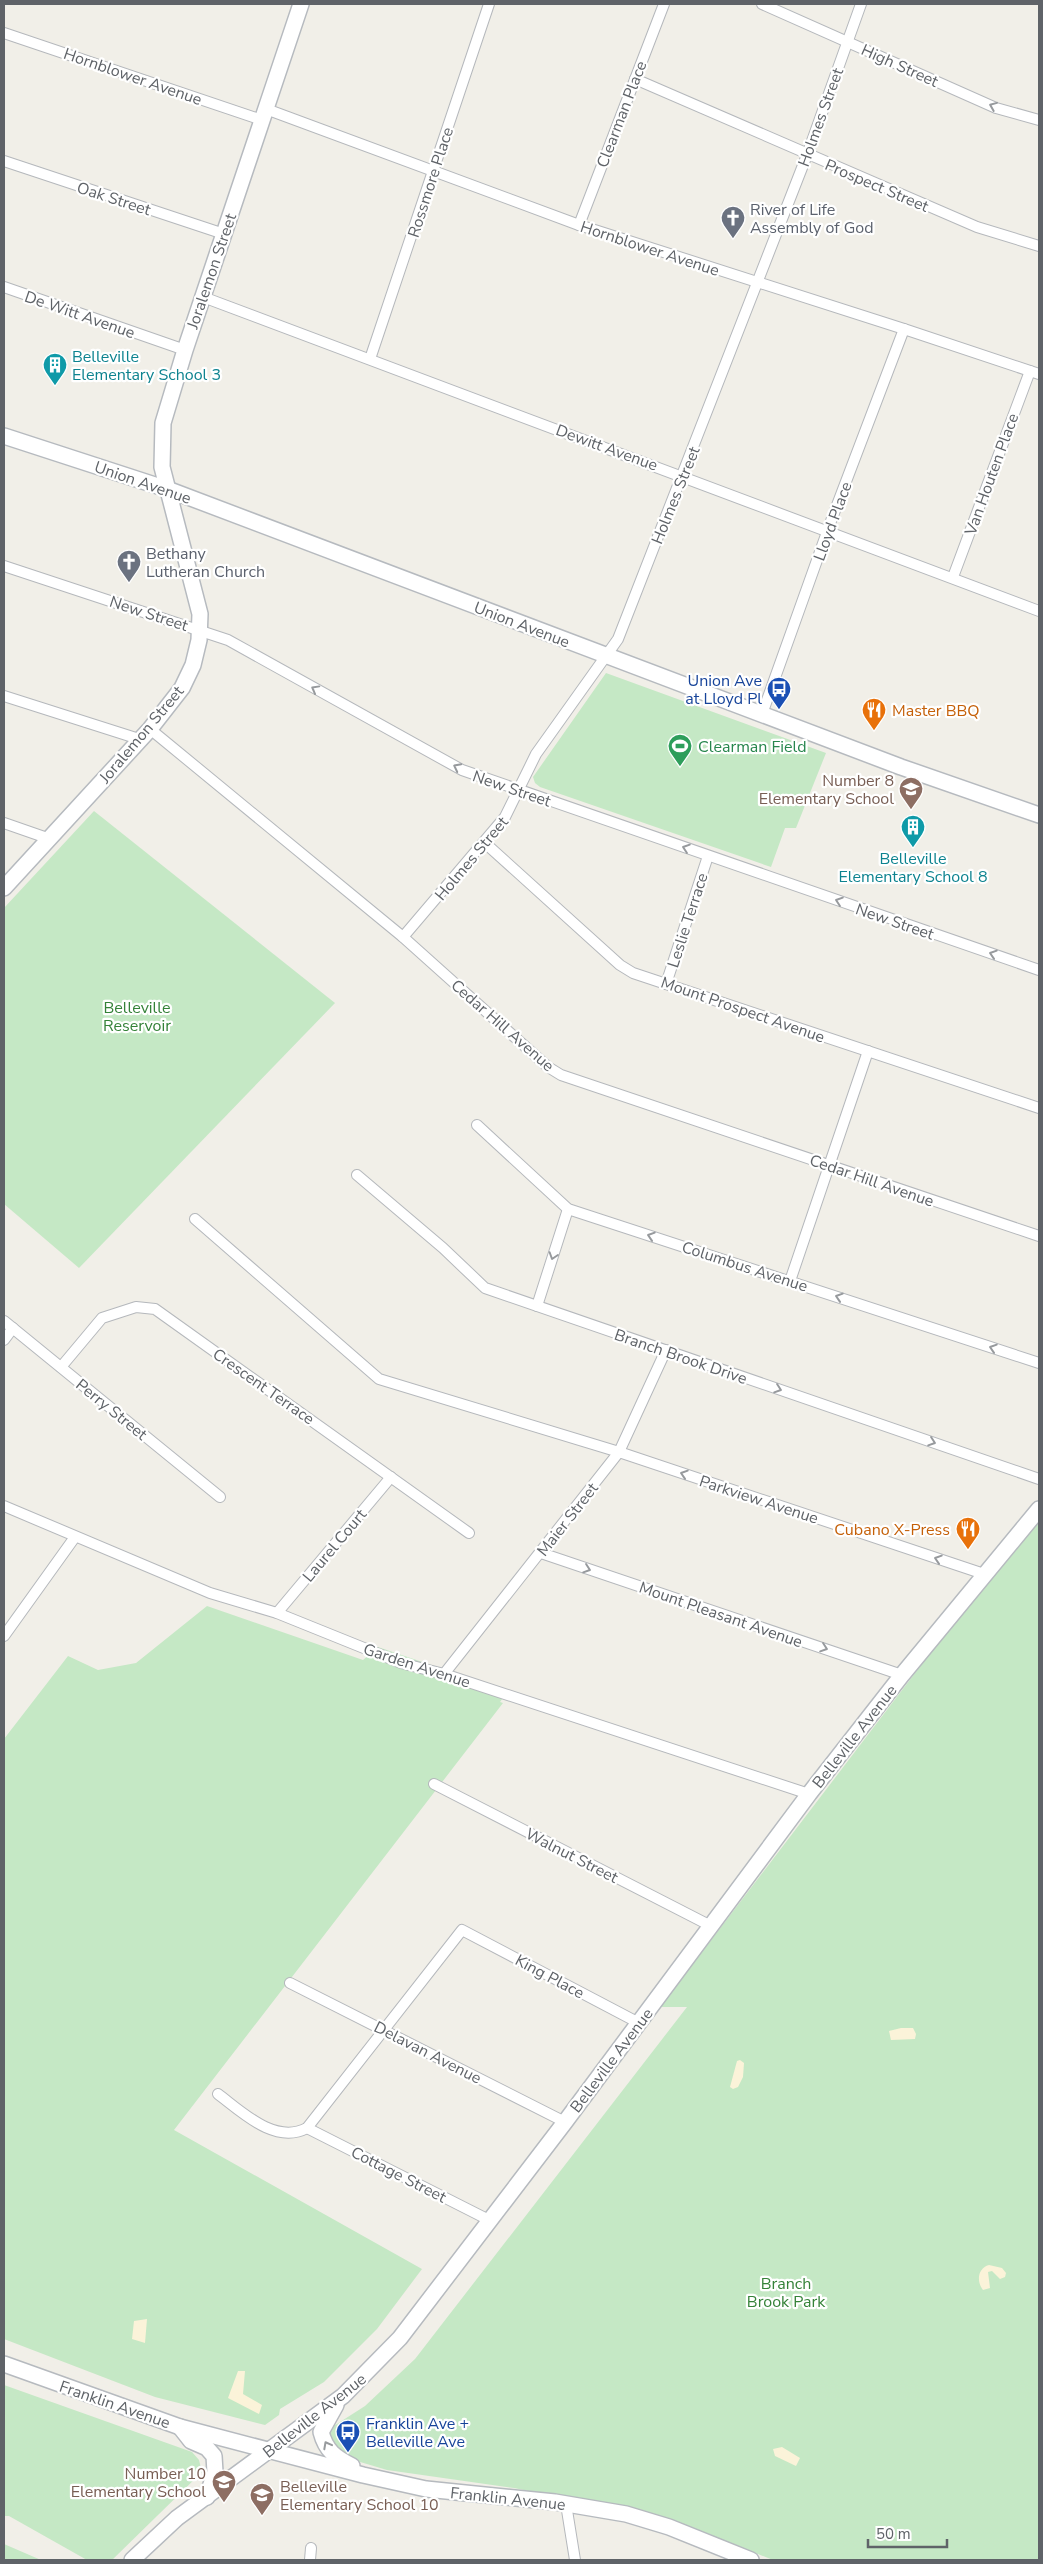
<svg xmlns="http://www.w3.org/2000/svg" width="1043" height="2564" font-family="'Nunito Sans',sans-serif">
  <rect width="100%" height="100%" fill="#f1efe8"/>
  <g fill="#c5e8c5">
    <path d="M606,673L826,753L796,828H785L771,867L540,787L535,783L533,777Z"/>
    <path d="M94,811L335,1003L79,1268L4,1204V908Z"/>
    <path d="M1039,1520V2560H773L676,2521L514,2488L387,2470L330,2453L326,2431L365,2406L415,2359L687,2007H660L951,1626Z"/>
    <path d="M207,1606L363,1660L378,1647L508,1691L500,1702L503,1703L174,2130L422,2269L377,2329L324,2382L280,2409L279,2415L265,2425L155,2397L4,2339V1739L68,1656L98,1670L136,1663Z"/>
    <path d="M4,2385L192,2452L199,2460L202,2472L112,2560H87L9,2516H4Z"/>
    <path d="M4,2544L41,2560H4Z"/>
  </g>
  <g fill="#fbf3d9">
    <path d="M901,2028H913L916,2034L915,2039L891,2040L889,2031Z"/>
    <path d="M740,2060L744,2063L743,2077L738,2087L733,2089L730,2087L737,2061Z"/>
    <path d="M989,2265L1002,2268L1006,2273L1005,2277L1000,2279L992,2271L988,2272L990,2288L983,2290C976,2281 978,2268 989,2265Z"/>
    <path d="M147,2319L145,2343L132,2339L134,2321Z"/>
    <path d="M238,2371H245L243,2394L262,2405L259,2414L228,2398Z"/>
    <path d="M782,2447L800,2458L796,2466L775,2456L773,2449Z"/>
  </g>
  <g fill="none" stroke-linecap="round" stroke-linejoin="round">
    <defs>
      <g id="street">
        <path d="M762,4L996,108L1039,120"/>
        <path d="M4,33L262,120"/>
        <path d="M635,79L977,227L1039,246"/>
        <path d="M266,109L579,225L904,329L1039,374"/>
        <path d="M4,161L224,234"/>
        <path d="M579,225L664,4"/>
        <path d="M4,287L185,350"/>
        <path d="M203,297L1039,611"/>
        <path d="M370,359L489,4"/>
        <path d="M4,566L228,640L462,770L1039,970"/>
        <path d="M953,577L1030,371"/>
        <path d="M4,696L139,739"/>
        <path d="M762,714L831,521L904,329"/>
        <path d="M150,729L403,937L548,1067L561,1075L1039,1236"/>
        <path d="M4,823L50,839"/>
        <path d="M485,843L620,965L633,973L1039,1108"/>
        <path d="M403,937L505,817L536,754L618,639L807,155L861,4"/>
        <path d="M666,984L708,856"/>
        <path d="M477,1125L568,1209L1039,1363"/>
        <path d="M357,1175L443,1248L485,1288L1039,1479"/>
        <path d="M195,1219L379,1379L619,1452L984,1574"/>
        <path d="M790,1281L868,1051"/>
        <path d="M537,1306L568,1209"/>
        <path d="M4,1321L220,1497"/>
        <path d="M4,1340L13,1328"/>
        <path d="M61,1367L102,1318L136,1307L155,1309L469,1533"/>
        <path d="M4,1506L210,1593L277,1613L401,1663L444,1674L809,1794"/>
        <path d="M541,1553L902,1675"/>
        <path d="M277,1613L391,1477"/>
        <path d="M4,1636L75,1537"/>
        <path d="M444,1674L619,1452L666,1350"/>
        <path d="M434,1784L711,1926"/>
        <path d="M290,1983L565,2122"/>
        <path d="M218,2094C242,2112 275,2145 307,2128L462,1930L639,2023"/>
        <path d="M307,2128L491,2221"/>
        <path d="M566,2504L575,2560"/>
        <path d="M310,2560L311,2548"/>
      </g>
      <g id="secondary">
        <path d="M4,436L167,489L901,767L1039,815"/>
        <path d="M4,888L150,729L182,688L193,665L199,640L200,614L162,467L163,423L185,350L301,4"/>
        <path d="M4,2364L180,2427L363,2475L426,2489L555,2502L626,2514L669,2527L751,2560"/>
        <path d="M336,2405L321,2432C326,2451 335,2457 352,2466"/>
        <path d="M180,2427L191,2441L207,2448L214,2456L215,2472L207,2497"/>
        <path d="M132,2560L177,2518L343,2396L400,2338L565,2122L809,1794L902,1675L1039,1509"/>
      </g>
    </defs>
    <use href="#street" stroke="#b5b8bc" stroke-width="12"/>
    <use href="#secondary" stroke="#b6babf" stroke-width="18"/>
    <use href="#street" stroke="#fff" stroke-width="10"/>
    <use href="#secondary" stroke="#fff" stroke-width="15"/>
  </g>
  <defs><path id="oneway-chevron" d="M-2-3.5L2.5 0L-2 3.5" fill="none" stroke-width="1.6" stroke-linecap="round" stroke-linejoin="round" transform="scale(1.25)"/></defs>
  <g stroke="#979a9d">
    <use href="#oneway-chevron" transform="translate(993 106) rotate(-158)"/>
    <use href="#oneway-chevron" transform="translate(315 689) rotate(-151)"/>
    <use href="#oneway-chevron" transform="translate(457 767) rotate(-153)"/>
    <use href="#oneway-chevron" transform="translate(686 848) rotate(-161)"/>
    <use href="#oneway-chevron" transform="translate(839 901) rotate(-161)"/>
    <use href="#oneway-chevron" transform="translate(993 954) rotate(-162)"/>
    <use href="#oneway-chevron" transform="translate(651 1236) rotate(-162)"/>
    <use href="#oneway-chevron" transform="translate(553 1256) rotate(108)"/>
    <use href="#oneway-chevron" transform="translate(839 1297) rotate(-162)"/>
    <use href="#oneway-chevron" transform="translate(993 1348) rotate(-162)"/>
    <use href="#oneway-chevron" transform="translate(778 1389) rotate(19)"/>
    <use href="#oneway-chevron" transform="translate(932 1442) rotate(19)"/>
    <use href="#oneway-chevron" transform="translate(684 1474) rotate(-162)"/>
    <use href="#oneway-chevron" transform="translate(938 1559) rotate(-162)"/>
    <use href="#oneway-chevron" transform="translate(587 1569) rotate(19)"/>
    <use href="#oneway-chevron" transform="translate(824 1648) rotate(19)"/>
    <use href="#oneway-chevron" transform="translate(327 2445) rotate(-118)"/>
  </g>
  <defs>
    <symbol id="church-pin" viewBox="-11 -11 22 30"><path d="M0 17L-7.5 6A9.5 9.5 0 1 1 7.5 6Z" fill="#6b7280" stroke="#fff"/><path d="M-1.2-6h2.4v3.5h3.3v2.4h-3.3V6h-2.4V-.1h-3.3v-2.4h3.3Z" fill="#fff"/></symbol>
    <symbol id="building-pin" viewBox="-11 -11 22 30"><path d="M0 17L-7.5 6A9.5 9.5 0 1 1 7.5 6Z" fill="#0f9aa8" stroke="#fff"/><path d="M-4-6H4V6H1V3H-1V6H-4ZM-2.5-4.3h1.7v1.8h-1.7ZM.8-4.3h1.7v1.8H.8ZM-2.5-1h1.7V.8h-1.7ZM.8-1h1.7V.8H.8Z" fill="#fff"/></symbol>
    <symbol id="bus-pin" viewBox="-11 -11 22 30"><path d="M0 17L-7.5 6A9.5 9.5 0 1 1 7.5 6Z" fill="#1a4fb4" stroke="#fff"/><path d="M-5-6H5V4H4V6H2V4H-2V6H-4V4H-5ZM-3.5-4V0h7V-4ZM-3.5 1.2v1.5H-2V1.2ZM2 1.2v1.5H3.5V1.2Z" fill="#fff"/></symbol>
    <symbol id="restaurant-pin" viewBox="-11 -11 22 30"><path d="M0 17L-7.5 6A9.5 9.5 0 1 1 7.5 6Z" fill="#e8710a" stroke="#fff"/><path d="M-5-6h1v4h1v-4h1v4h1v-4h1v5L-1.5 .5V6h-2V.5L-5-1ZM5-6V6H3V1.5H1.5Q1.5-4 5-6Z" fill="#fff"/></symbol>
    <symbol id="stadium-pin" viewBox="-11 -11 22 30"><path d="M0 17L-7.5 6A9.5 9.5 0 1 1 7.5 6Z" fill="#2e9e5b" stroke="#fff"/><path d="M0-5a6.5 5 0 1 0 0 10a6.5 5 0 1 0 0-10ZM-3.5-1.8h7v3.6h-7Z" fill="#fff"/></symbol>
    <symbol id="school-pin" viewBox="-11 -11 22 30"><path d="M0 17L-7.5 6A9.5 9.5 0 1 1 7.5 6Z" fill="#8d6e63" stroke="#fff"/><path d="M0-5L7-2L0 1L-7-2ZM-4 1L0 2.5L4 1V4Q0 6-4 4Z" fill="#fff"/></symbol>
  </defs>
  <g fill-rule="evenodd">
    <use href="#church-pin" x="719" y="204" width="28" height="38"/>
    <use href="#building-pin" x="41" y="351" width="28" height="38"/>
    <use href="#church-pin" x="115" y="548" width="28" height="38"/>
    <use href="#bus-pin" x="765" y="675" width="28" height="38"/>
    <use href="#restaurant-pin" x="860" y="696" width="28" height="38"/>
    <use href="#stadium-pin" x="666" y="732" width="28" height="38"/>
    <use href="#school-pin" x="897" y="775" width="28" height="38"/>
    <use href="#building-pin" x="899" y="813" width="28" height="38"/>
    <use href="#restaurant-pin" x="954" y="1515" width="28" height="38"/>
    <use href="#bus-pin" x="334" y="2418" width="28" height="38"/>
    <use href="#school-pin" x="210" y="2468" width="28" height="38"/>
    <use href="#school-pin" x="248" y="2481" width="28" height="38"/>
  </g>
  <g text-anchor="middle" stroke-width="4.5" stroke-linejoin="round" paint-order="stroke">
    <g font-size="16" fill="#5f6368" stroke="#fff">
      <text transform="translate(900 65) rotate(24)" y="6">High Street</text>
      <text transform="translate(133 76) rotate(19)" y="6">Hornblower Avenue</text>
      <text transform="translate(621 114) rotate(-69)" y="6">Clearman Place</text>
      <text transform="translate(820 117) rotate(-70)" y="6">Holmes Street</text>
      <text transform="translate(430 182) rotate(-72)" y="6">Rossmore Place</text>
      <text transform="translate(877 185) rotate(23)" y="6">Prospect Street</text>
      <text transform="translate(114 198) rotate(18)" y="6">Oak Street</text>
      <text transform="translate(650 248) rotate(18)" y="6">Hornblower Avenue</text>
      <text transform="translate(211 271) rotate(-71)" y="6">Joralemon Street</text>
      <text transform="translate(80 314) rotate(19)" y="6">De Witt Avenue</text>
      <text transform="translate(607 447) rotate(20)" y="6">Dewitt Avenue</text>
      <text transform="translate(991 474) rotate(-70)" y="6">Van Houten Place</text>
      <text transform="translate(143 482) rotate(19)" y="6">Union Avenue</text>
      <text transform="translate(675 495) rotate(-68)" y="6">Holmes Street</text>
      <text transform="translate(832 521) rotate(-70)" y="6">Lloyd Place</text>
      <text transform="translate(149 613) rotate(18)" y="6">New Street</text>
      <text transform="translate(522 624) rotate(21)" y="6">Union Avenue</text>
      <text transform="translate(141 734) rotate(-50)" y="6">Joralemon Street</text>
      <text transform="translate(512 788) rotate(19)" y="6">New Street</text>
      <text transform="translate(471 858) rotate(-50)" y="6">Holmes Street</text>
      <text transform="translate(687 920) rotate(-72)" y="6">Leslie Terrace</text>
      <text transform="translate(895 921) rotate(19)" y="6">New Street</text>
      <text transform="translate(743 1009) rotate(19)" y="6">Mount Prospect Avenue</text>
      <text transform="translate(503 1025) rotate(41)" y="6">Cedar Hill Avenue</text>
      <text transform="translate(872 1180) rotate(19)" y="6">Cedar Hill Avenue</text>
      <text transform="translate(745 1266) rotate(18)" y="6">Columbus Avenue</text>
      <text transform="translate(681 1356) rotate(19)" y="6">Branch Brook Drive</text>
      <text transform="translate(264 1386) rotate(35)" y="6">Crescent Terrace</text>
      <text transform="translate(112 1409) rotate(39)" y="6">Perry Street</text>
      <text transform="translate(759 1499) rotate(18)" y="6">Parkview Avenue</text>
      <text transform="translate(567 1519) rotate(-52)" y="6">Maier Street</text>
      <text transform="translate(334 1545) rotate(-50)" y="6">Laurel Court</text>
      <text transform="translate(721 1614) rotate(19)" y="6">Mount Pleasant Avenue</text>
      <text transform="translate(417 1665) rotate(18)" y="6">Garden Avenue</text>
      <text transform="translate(854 1736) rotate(-52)" y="6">Belleville Avenue</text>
      <text transform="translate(572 1855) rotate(27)" y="6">Walnut Street</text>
      <text transform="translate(550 1976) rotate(28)" y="6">King Place</text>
      <text transform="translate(428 2052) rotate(27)" y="6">Delavan Avenue</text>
      <text transform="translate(611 2060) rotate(-53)" y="6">Belleville Avenue</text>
      <text transform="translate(399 2174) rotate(27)" y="6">Cottage Street</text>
      <text transform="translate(115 2404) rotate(19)" y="6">Franklin Avenue</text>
      <text transform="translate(314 2415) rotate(-38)" y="6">Belleville Avenue</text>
      <text transform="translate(508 2498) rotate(6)" y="6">Franklin Avenue</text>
    </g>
    <g font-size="16" fill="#5b616d" stroke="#fff" text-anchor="start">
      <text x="750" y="215">River of Life<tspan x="750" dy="18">Assembly of God</tspan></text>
      <text x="146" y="559">Bethany<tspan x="146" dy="18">Lutheran Church</tspan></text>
    </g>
    <g font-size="16" fill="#0d838f" stroke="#fff" text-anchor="start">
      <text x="72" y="362">Belleville<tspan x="72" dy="18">Elementary School 3</tspan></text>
      <text x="913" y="864" text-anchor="middle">Belleville<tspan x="913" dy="18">Elementary School 8</tspan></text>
    </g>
    <g font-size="16" fill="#164399" stroke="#fff" text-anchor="end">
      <text x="762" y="686">Union Ave<tspan x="762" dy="18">at Lloyd Pl</tspan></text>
      <text x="366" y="2429" text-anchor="start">Franklin Ave +<tspan x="366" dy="18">Belleville Ave</tspan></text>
    </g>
    <g font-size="16" fill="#c56008" stroke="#fff" text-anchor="start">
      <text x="892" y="716">Master BBQ</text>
      <text x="950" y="1535" text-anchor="end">Cubano X-Press</text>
    </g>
    <g font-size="16" fill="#27864d" stroke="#fff" text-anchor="start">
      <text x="698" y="752">Clearman Field</text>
    </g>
    <g font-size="16" fill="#785e54" stroke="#fff" text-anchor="end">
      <text x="894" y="786">Number 8<tspan x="894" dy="18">Elementary School</tspan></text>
      <text x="206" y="2479">Number 10<tspan x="206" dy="18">Elementary School</tspan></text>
      <text x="280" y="2492" text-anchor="start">Belleville<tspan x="280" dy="18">Elementary School 10</tspan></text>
    </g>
    <g font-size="16" fill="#348238" stroke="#fff">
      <text x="137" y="1013">Belleville<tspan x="137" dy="18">Reservoir</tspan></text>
      <text x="786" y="2289">Branch<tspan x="786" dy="18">Brook Park</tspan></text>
    </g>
  </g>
  <rect width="1043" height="2564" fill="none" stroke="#5f6368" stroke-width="10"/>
  <path d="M868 2539v8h79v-8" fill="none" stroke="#5f6368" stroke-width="2.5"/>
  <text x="876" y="2539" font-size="15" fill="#5f6368" stroke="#ffffff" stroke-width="4" paint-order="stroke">50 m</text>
</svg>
